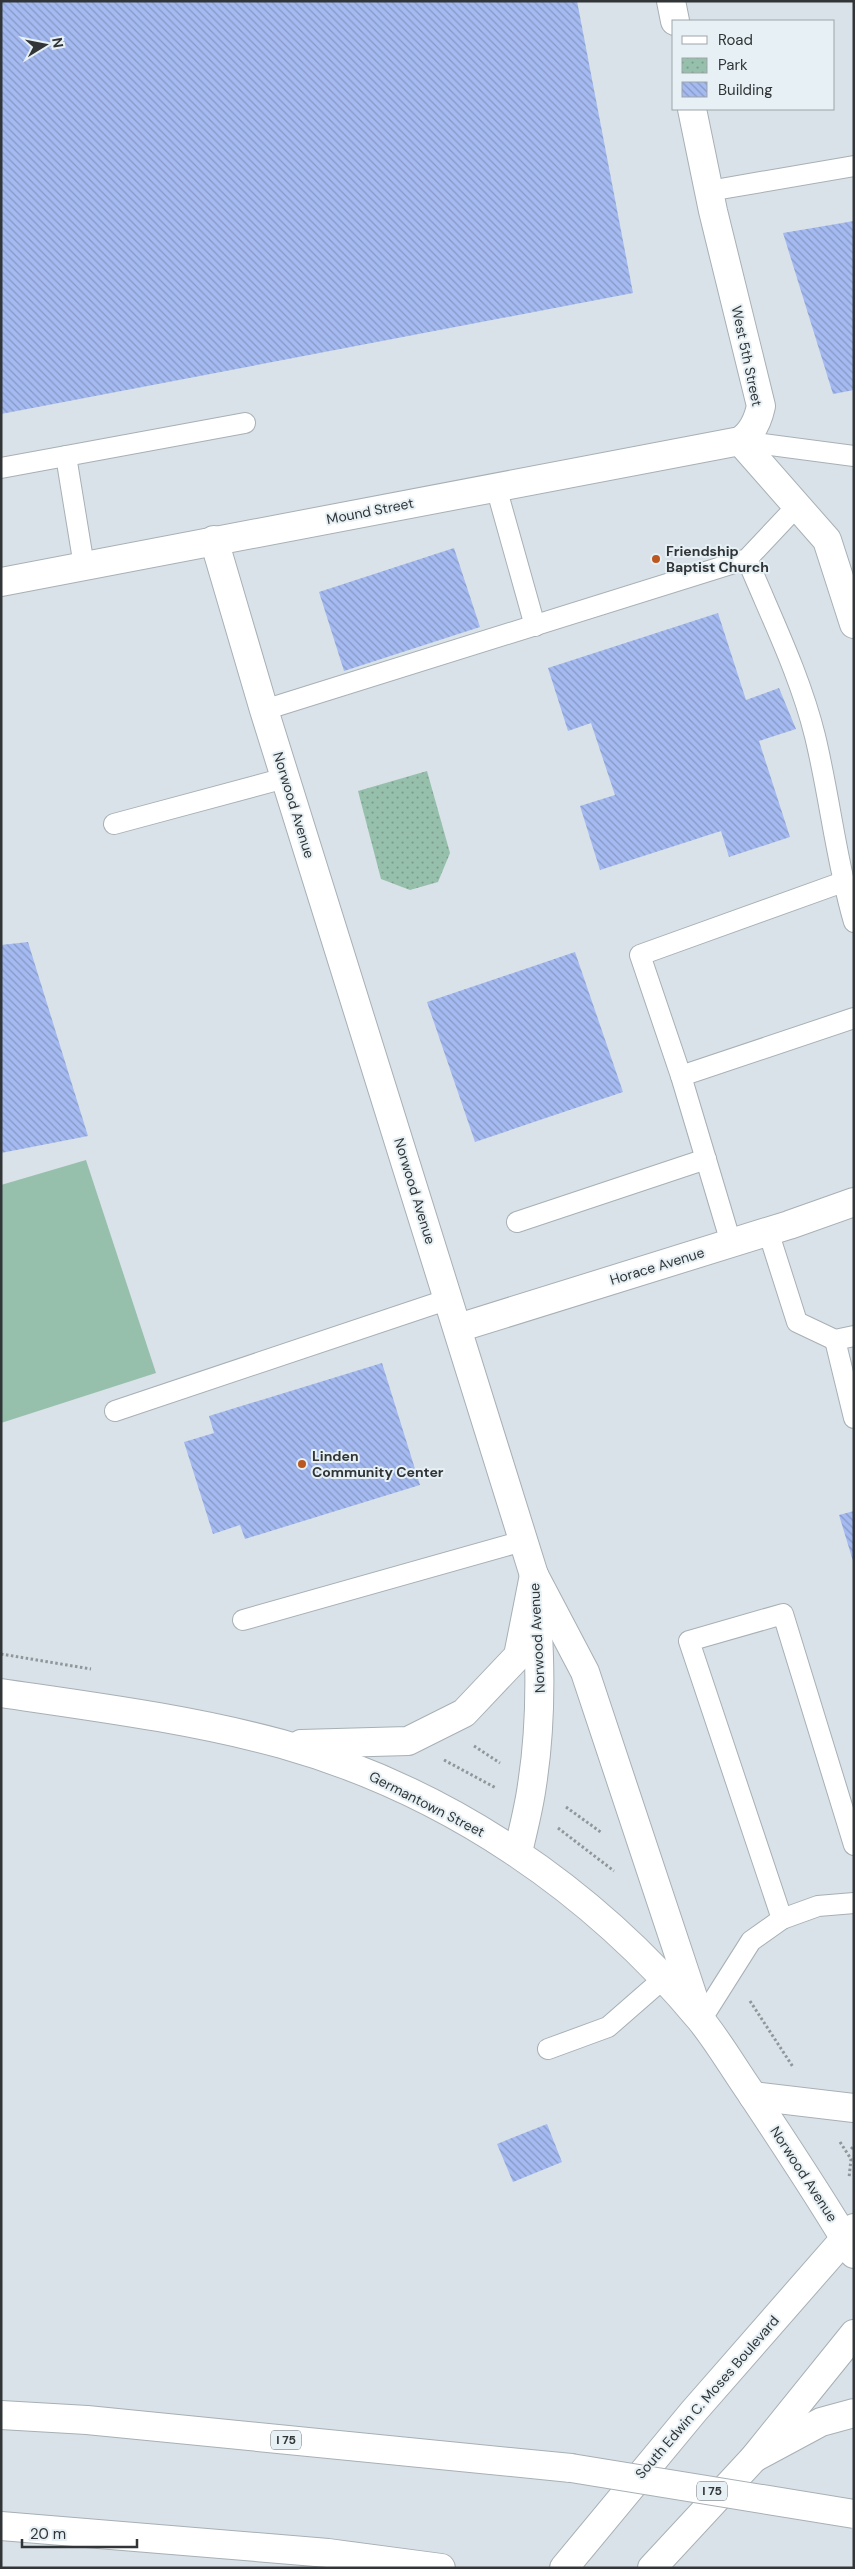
<svg xmlns="http://www.w3.org/2000/svg" width="855" height="2569" font-family="'DM Sans',sans-serif">
  <defs>
    <pattern id="park-dots" width="8" height="8" patternUnits="userSpaceOnUse" patternTransform="scale(1.25)"><rect width="8" height="8" fill="#97c0ac"/><path d="M2 2h.1M6 6h.1" fill="none" stroke="#7c9d8d" stroke-width="1.8" stroke-linecap="round"/></pattern>
    <pattern id="building-back-hatch" width="6" height="6" patternUnits="userSpaceOnUse" patternTransform="scale(1.25)"><rect width="6" height="6" fill="#a4baf1"/><path d="M-1 5l2 2M0 0l6 6M5-1l2 2" fill="none" stroke="#8698c4"/></pattern>
  </defs>
  <rect width="100%" height="100%" fill="#d9e2e8"/>
  <path fill="#97c0ac" d="M86,1160L156,1373L1,1423V1185Z"/>
  <path fill="url(#park-dots)" d="M427,771L450,853L438,882L410,890L381,879L358,791Z"/>
  <g fill="url(#building-back-hatch)">
    <path d="M1,1H577L633,293L1,414Z"/>
    <path d="M854,221V390L833,394L783,233Z"/>
    <path d="M454,548L480,627L344,671L319,592Z"/>
    <path d="M718,613L746,700L779,688L796,729L759,741L790,837L729,857L721,831L600,870L580,806L615,795L591,723L568,731L548,668Z"/>
    <path d="M28,942L88,1136L1,1153V945Z"/>
    <path d="M575,952L623,1092L475,1142L427,1002Z"/>
    <path d="M382,1363L420,1485L245,1539L240,1525L213,1534L184,1442L214,1433L209,1416Z"/>
    <path d="M854,1511V1561H853L839,1515Z"/>
    <path d="M547,2124L562,2162L513,2182L497,2144Z"/>
  </g>
  <g fill="none" stroke-linecap="round" stroke-linejoin="round">
    <defs>
      <g id="lane">
        <path d="M709,191L854,166"/>
        <path d="M740,441L854,456"/>
        <path d="M1,468L66,456"/>
        <path d="M496,487L535,626"/>
        <path d="M747,559C771,617 800,675 815,736C830,798 836,861 854,922"/>
        <path d="M84,566L66,456L245,423"/>
        <path d="M264,710L747,559L797,506"/>
        <path d="M114,824L285,778"/>
        <path d="M681,1076L640,955L843,882"/>
        <path d="M517,1222L706,1159"/>
        <path d="M768,1231L797,1322L835,1340L854,1336"/>
        <path d="M731,1243L681,1076L854,1018"/>
        <path d="M835,1340L854,1418"/>
        <path d="M115,1411L449,1299"/>
        <path d="M243,1620L523,1541"/>
        <path d="M782,1919L689,1641L783,1614L854,1845"/>
        <path d="M701,2020L751,1941L782,1919L818,1906L854,1903"/>
        <path d="M548,2049L608,2027L663,1979"/>
      </g>
      <g id="street">
        <path d="M671,1L675,21"/>
        <path d="M740,441L827,540L854,624"/>
        <path d="M214,540L264,710L534,1575C540,1645 543,1715 532,1785C529,1808 523,1830 518,1852"/>
        <path d="M1,582L740,441C753,433 758,420 761,406L713,211L692,109"/>
        <path d="M458,1328L789,1225L854,1202"/>
      </g>
      <g id="secondary">
        <path d="M564,2568L694,2411L854,2228"/>
        <path d="M652,2568L754,2458L854,2334"/>
      </g>
      <g id="primary">
        <path d="M534,1575L585,1672L698,2012"/>
        <path d="M1,1693C96,1707 190,1719 282,1744C446,1790 592,1889 700,2019C718,2041 733,2067 749,2090C785,2144 821,2198 854,2254"/>
        <path d="M301,1744L408,1741L464,1713L518,1656L534,1575"/>
        <path d="M753,2096L854,2108"/>
        <path d="M754,2458L821,2422L854,2413"/>
      </g>
      <g id="highway">
        <path d="M1,2415L87,2420L571,2468"/>
        <path d="M1,2526L328,2553L441,2568"/>
      </g>
    </defs>
    <use href="#lane" stroke="#a7b0b5" stroke-width="22"/>
    <use href="#street" stroke="#a7b0b5" stroke-width="30"/>
    <use href="#secondary" stroke="#a7b0b5" stroke-width="30"/>
    <use href="#primary" stroke="#a7b0b5" stroke-width="30"/>
    <use href="#highway" stroke="#a7b0b5" stroke-width="30"/>
    <g stroke="#90979b" stroke-width="3" stroke-dasharray="2.5 2.5" stroke-linecap="butt">
      <path d="M1,1654L91,1669"/>
      <path d="M474,1746L500,1763"/>
      <path d="M444,1760L496,1788"/>
      <path d="M566,1807L602,1833"/>
      <path d="M558,1828L614,1871"/>
      <path d="M750,2001L793,2067"/>
      <path d="M840,2142L851,2159L849,2178"/>
      <path d="M851,2149L854,2146"/>
    </g>
    <use href="#lane" stroke="#fff" stroke-width="20"/>
    <use href="#street" stroke="#fff" stroke-width="28"/>
    <use href="#secondary" stroke="#fff" stroke-width="28"/>
    <use href="#primary" stroke="#fff" stroke-width="28"/>
    <use href="#highway" stroke="#fff" stroke-width="28"/>
    <defs>
      <path id="highway-bridge" d="M571,2468L854,2514"/>
    </defs>
    <use href="#highway-bridge" stroke="#a7b0b5" stroke-width="30" stroke-linecap="butt"/>
    <use href="#highway-bridge" stroke="#fff" stroke-width="28"/>
  </g>
  <g fill="#bb5820" stroke="#e6f0f5" stroke-width="2">
    <circle cx="656" cy="559" r="5"/>
    <circle cx="302" cy="1464" r="5"/>
  </g>
  <g text-anchor="middle" stroke-width="4" stroke-linejoin="round" paint-order="stroke">
    <g fill="#e6f0f5" stroke="#676d70" stroke-width="1">
      <rect x="271" y="2430.5" width="30" height="19" rx="4"/>
      <rect x="697" y="2481.5" width="30" height="19" rx="4"/>
    </g>
    <g font-size="12" font-weight="bold" fill="#313537">
      <text x="286" y="2444">I 75</text>
      <text x="712" y="2495">I 75</text>
    </g>
    <g font-size="14" fill="#313537" stroke="#e6f0f5">
      <text transform="translate(747 356) rotate(78)" y="5">West 5th Street</text>
      <text transform="translate(370 511) rotate(-11)" y="5">Mound Street</text>
      <text transform="translate(294 805) rotate(73)" y="5">Norwood Avenue</text>
      <text transform="translate(415 1191) rotate(73)" y="5">Norwood Avenue</text>
      <text transform="translate(657 1266) rotate(-17)" y="5">Horace Avenue</text>
      <text transform="translate(537 1638) rotate(-93)" y="5">Norwood Avenue</text>
      <text transform="translate(427 1804) rotate(27)" y="5">Germantown Street</text>
      <text transform="translate(804 2174) rotate(57)" y="5">Norwood Avenue</text>
      <text transform="translate(707 2397) rotate(-49)" y="5">South Edwin C. Moses Boulevard</text>
    </g>
    <g font-size="14" font-weight="bold" fill="#313537" stroke="#e6f0f5" text-anchor="start">
      <text x="666" y="556">Friendship<tspan x="666" dy="16">Baptist Church</tspan></text>
      <text x="312" y="1461">Linden<tspan x="312" dy="16">Community Center</tspan></text>
    </g>
  </g>
  <rect width="855" height="2569" fill="none" stroke="#313537" stroke-width="5"/>
  <rect x="672" y="20" width="162" height="90" fill="#e6f0f5" stroke="#9ea5a9"/>
  <rect x="682" y="36" width="25" height="8" fill="#ffffff" stroke="#9ea5a9"/>
  <text x="718" y="45" font-size="15" fill="#313537">Road</text>
  <rect x="682" y="58" width="25" height="15" fill="url(#park-dots)" stroke="#9ea5a9"/>
  <text x="718" y="70" font-size="15" fill="#313537">Park</text>
  <rect x="682" y="82" width="25" height="15" fill="url(#building-back-hatch)" stroke="#9ea5a9"/>
  <text x="718" y="95" font-size="15" fill="#313537">Building</text>
  <g transform="translate(45 45) rotate(80)" stroke="#e6f0f5" stroke-width="4" paint-order="stroke">
  <path d="M0-4L9 19L0 12L-9 19Z" fill="#313537"/>
  <text y="-8" font-size="14" font-weight="bold" text-anchor="middle" fill="#313537">N</text>
  </g>
  <path d="M22 2539v8h115v-8" fill="none" stroke="#313537" stroke-width="2.5"/>
  <text x="30" y="2539" font-size="15" fill="#313537" stroke="#e6f0f5" stroke-width="4" paint-order="stroke">20 m</text>
</svg>
